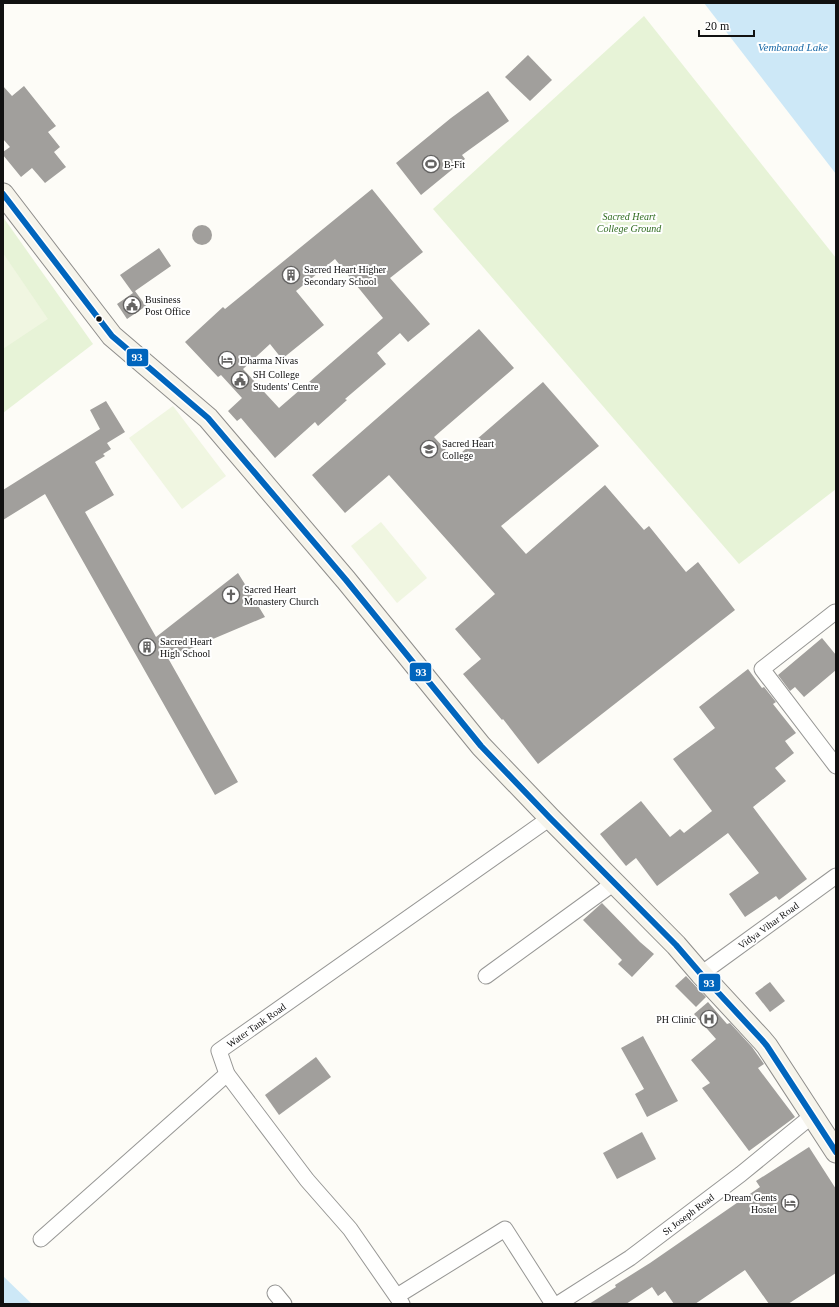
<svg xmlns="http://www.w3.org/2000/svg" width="839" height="1307" font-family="'Times New Roman',serif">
  <rect width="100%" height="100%" fill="#fdfcf7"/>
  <g fill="#e7f3d7">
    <path d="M644,16L836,258V489L739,564L433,209Z"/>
    <path d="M3,217L93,344L3,413Z"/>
  </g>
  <g fill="#f0f6e1">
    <path d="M3,253L48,319L3,349Z"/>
    <path d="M173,406L226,476L182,509L129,438Z"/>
    <path d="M381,522L427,578L397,603L351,546Z"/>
  </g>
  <g fill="#cde8f7">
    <path d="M704,3H836V174Z"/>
    <path d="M3,1276L32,1304H3Z"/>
  </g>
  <g fill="#a19f9c" fill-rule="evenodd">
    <path d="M528,55L552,80L530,101L505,77Z"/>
    <path d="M3,86L12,96L24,86L56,126L48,132L60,147L54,152L66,167L45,183L32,168L21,177L3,155V152L10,147L3,139Z"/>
    <path d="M488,91L509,121L462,155L465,159L421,195L396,163L451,118Z"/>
    <path d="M372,189L423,252L390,278L430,324L408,342L400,333L377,353L386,364L345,399L347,400L318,426L315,422L275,458L241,418L237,421L228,411L242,398L221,375L218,377L185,342L223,307L225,309ZM335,259L383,318L279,408L243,369L270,344L282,359L324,325L296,291Z"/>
    <circle cx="202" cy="235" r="10"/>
    <path d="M159,248L171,266L135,291L146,306L127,319L117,304L133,293L120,275Z"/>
    <path d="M479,329L514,368L434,437L454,459L543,382L599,446L501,526L526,554L605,485L644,530L649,526L686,572L698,562L735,610L538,764L503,719L502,720L463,674L481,659L455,629L495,594L389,475L345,513L312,475Z"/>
    <path d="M106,401L125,432L107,443L111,449L103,454L105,456L95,462L114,495L85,512L156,637L238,573L265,617L168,658L238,782L215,795L45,494L3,520V490L100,429L90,410Z"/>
    <path d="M822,638L836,655V670L804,697L795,687L790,691L778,675Z"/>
    <path d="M748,669L762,688L764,687L776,702L773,704L796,733L785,741L794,753L775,768L786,781L753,807L807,879L779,900L776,896L745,917L729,894L759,873L728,833L657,886L636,858L626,866L600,834L641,801L670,837L680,829L684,833L712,811L673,759L715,728L699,707Z"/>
    <path d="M602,903L640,942L654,954L632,977L618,964L622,960L583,920Z"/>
    <path d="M686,976L706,997L696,1007L675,986Z"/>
    <path d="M770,982L785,1001L770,1012L755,993Z"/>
    <path d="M708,1002L727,1024L730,1023L752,1047L764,1064L758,1068L795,1117L749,1151L702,1088L710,1083L691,1060L716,1039L694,1014Z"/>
    <path d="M643,1036L678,1101L647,1117L635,1094L644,1089L621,1048Z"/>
    <path d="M316,1057L331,1077L279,1115L265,1095Z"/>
    <path d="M642,1132L656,1159L617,1179L603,1153Z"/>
    <path d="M809,1147L836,1189V1273L788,1304H769L745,1270L695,1304H674L665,1291L658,1296L652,1287L626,1304H589L616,1287L615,1285L650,1263L760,1187L756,1181Z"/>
  </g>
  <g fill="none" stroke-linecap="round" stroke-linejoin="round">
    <defs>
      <g id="street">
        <path d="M835,612L762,669L836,766"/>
        <path d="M701,974L836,876"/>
        <path d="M486,976L614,883"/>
        <path d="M41,1239L227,1074"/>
        <path d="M275,1293L284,1304"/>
        <path d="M397,1296L505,1229L553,1304"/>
        <path d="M402,1304L350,1229L307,1180L227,1074L219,1051L550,818"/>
        <path d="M558,1304L630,1258L741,1174L813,1115"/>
      </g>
      <path id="secondary" d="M3,194L112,336L208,418L346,580L481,746L550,818L676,945L701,974L762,1040L767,1046L836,1152"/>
    </defs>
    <use href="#street" stroke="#979795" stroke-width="17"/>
    <use href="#secondary" stroke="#8e8d8b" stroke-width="23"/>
    <use href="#street" stroke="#fffffe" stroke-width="15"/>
    <use href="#secondary" stroke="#f6f4eb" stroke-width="21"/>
    <defs>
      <path id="bus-1" d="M3,194L112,336L208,418L346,580L481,746L550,818L676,945L701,974L762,1040L767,1046L836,1152"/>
    </defs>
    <use href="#bus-1" stroke="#fff" stroke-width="9"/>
    <use href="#bus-1" stroke="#0065bd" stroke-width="6"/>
  </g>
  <defs>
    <symbol id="stadium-ring" viewBox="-11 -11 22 22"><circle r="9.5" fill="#fff" stroke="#646362" stroke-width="1.5"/><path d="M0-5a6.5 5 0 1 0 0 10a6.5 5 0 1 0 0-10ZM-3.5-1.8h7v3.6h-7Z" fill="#646362"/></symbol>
    <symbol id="building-ring" viewBox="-11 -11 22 22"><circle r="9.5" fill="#fff" stroke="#646362" stroke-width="1.5"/><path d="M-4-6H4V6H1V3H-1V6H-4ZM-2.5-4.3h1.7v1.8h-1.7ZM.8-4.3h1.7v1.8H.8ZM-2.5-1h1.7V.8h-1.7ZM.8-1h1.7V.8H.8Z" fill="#646362"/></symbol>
    <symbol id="civic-ring" viewBox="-11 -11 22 22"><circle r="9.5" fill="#fff" stroke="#646362" stroke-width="1.5"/><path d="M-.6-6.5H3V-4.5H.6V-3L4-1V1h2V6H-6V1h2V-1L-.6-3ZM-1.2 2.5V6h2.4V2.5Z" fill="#646362"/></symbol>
    <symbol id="hotel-ring" viewBox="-11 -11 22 22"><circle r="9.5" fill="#fff" stroke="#646362" stroke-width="1.5"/><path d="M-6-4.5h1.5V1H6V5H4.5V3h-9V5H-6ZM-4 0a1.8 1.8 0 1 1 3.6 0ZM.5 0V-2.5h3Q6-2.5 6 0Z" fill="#646362"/></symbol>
    <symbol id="university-ring" viewBox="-11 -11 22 22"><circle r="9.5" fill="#fff" stroke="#646362" stroke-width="1.5"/><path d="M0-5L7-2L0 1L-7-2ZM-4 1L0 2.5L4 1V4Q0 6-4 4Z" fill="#646362"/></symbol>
    <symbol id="church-ring" viewBox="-11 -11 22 22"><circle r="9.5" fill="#fff" stroke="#646362" stroke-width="1.5"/><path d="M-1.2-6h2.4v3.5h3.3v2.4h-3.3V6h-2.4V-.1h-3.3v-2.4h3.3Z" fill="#646362"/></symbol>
    <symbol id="hospital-ring" viewBox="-11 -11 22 22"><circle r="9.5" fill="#fff" stroke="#646362" stroke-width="1.5"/><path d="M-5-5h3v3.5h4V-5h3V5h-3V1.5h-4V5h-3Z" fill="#646362"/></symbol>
  </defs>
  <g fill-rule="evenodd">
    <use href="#stadium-ring" x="421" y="154" width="20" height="20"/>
    <use href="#building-ring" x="281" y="265" width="20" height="20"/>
    <use href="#civic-ring" x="122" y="295" width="20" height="20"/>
    <use href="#hotel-ring" x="217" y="350" width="20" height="20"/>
    <use href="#civic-ring" x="230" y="370" width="20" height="20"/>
    <use href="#university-ring" x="419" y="439" width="20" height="20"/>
    <use href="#church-ring" x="221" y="585" width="20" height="20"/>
    <use href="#building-ring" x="137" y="637" width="20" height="20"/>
    <use href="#hospital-ring" x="699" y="1009" width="20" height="20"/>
    <use href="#hotel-ring" x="780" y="1193" width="20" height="20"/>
  </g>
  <circle fill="#111" stroke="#fff" stroke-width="1.5" cx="99" cy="319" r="3.5"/>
  <g text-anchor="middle" stroke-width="4" stroke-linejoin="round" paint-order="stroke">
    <g font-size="10" fill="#111" stroke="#fff" text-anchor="start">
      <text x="444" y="168">B-Fit</text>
      <text x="304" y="273">Sacred Heart Higher<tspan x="304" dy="12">Secondary School</tspan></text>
      <text x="145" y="303">Business<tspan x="145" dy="12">Post Office</tspan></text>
      <text x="240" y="364">Dharma Nivas</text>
      <text x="253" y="378">SH College<tspan x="253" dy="12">Students' Centre</tspan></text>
      <text x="442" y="447">Sacred Heart<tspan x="442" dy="12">College</tspan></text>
      <text x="244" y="593">Sacred Heart<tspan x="244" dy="12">Monastery Church</tspan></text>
      <text x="160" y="645">Sacred Heart<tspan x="160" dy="12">High School</tspan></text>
      <text x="696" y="1023" text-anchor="end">PH Clinic</text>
      <text x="777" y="1201" text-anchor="end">Dream Gents<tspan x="777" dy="12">Hostel</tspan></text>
    </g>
    <g font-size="10" font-style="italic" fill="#2f6b1f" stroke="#fff">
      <text x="629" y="220">Sacred Heart<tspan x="629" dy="12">College Ground</tspan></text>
    </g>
    <g font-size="10" fill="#111" stroke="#fff">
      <text transform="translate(768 925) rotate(-36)" y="4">Vidya Vihar Road</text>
      <text transform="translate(256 1025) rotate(-35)" y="4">Water Tank Road</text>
      <text transform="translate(688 1214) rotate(-37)" y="4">St Joseph Road</text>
    </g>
    <g font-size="11" font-style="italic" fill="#1768a6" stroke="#fff">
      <text x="793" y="51">Vembanad Lake</text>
    </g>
  </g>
  <g stroke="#fff" stroke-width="1.5">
    <rect x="126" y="348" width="23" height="19" rx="4" fill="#0065bd"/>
    <rect x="409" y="662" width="23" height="20" rx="4" fill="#0065bd"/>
    <rect x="698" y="973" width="23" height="19" rx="4" fill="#0065bd"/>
  </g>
  <g font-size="11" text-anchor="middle" font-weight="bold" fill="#fff">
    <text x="137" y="361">93</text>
    <text x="421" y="676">93</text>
    <text x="709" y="987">93</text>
  </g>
  <rect width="839" height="1307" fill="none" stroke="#111111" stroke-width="8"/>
  <path d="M699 30v6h55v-6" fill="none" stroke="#111111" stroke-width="2"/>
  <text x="705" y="30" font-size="12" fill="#111111" stroke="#ffffff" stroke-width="3" paint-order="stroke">20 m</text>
</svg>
